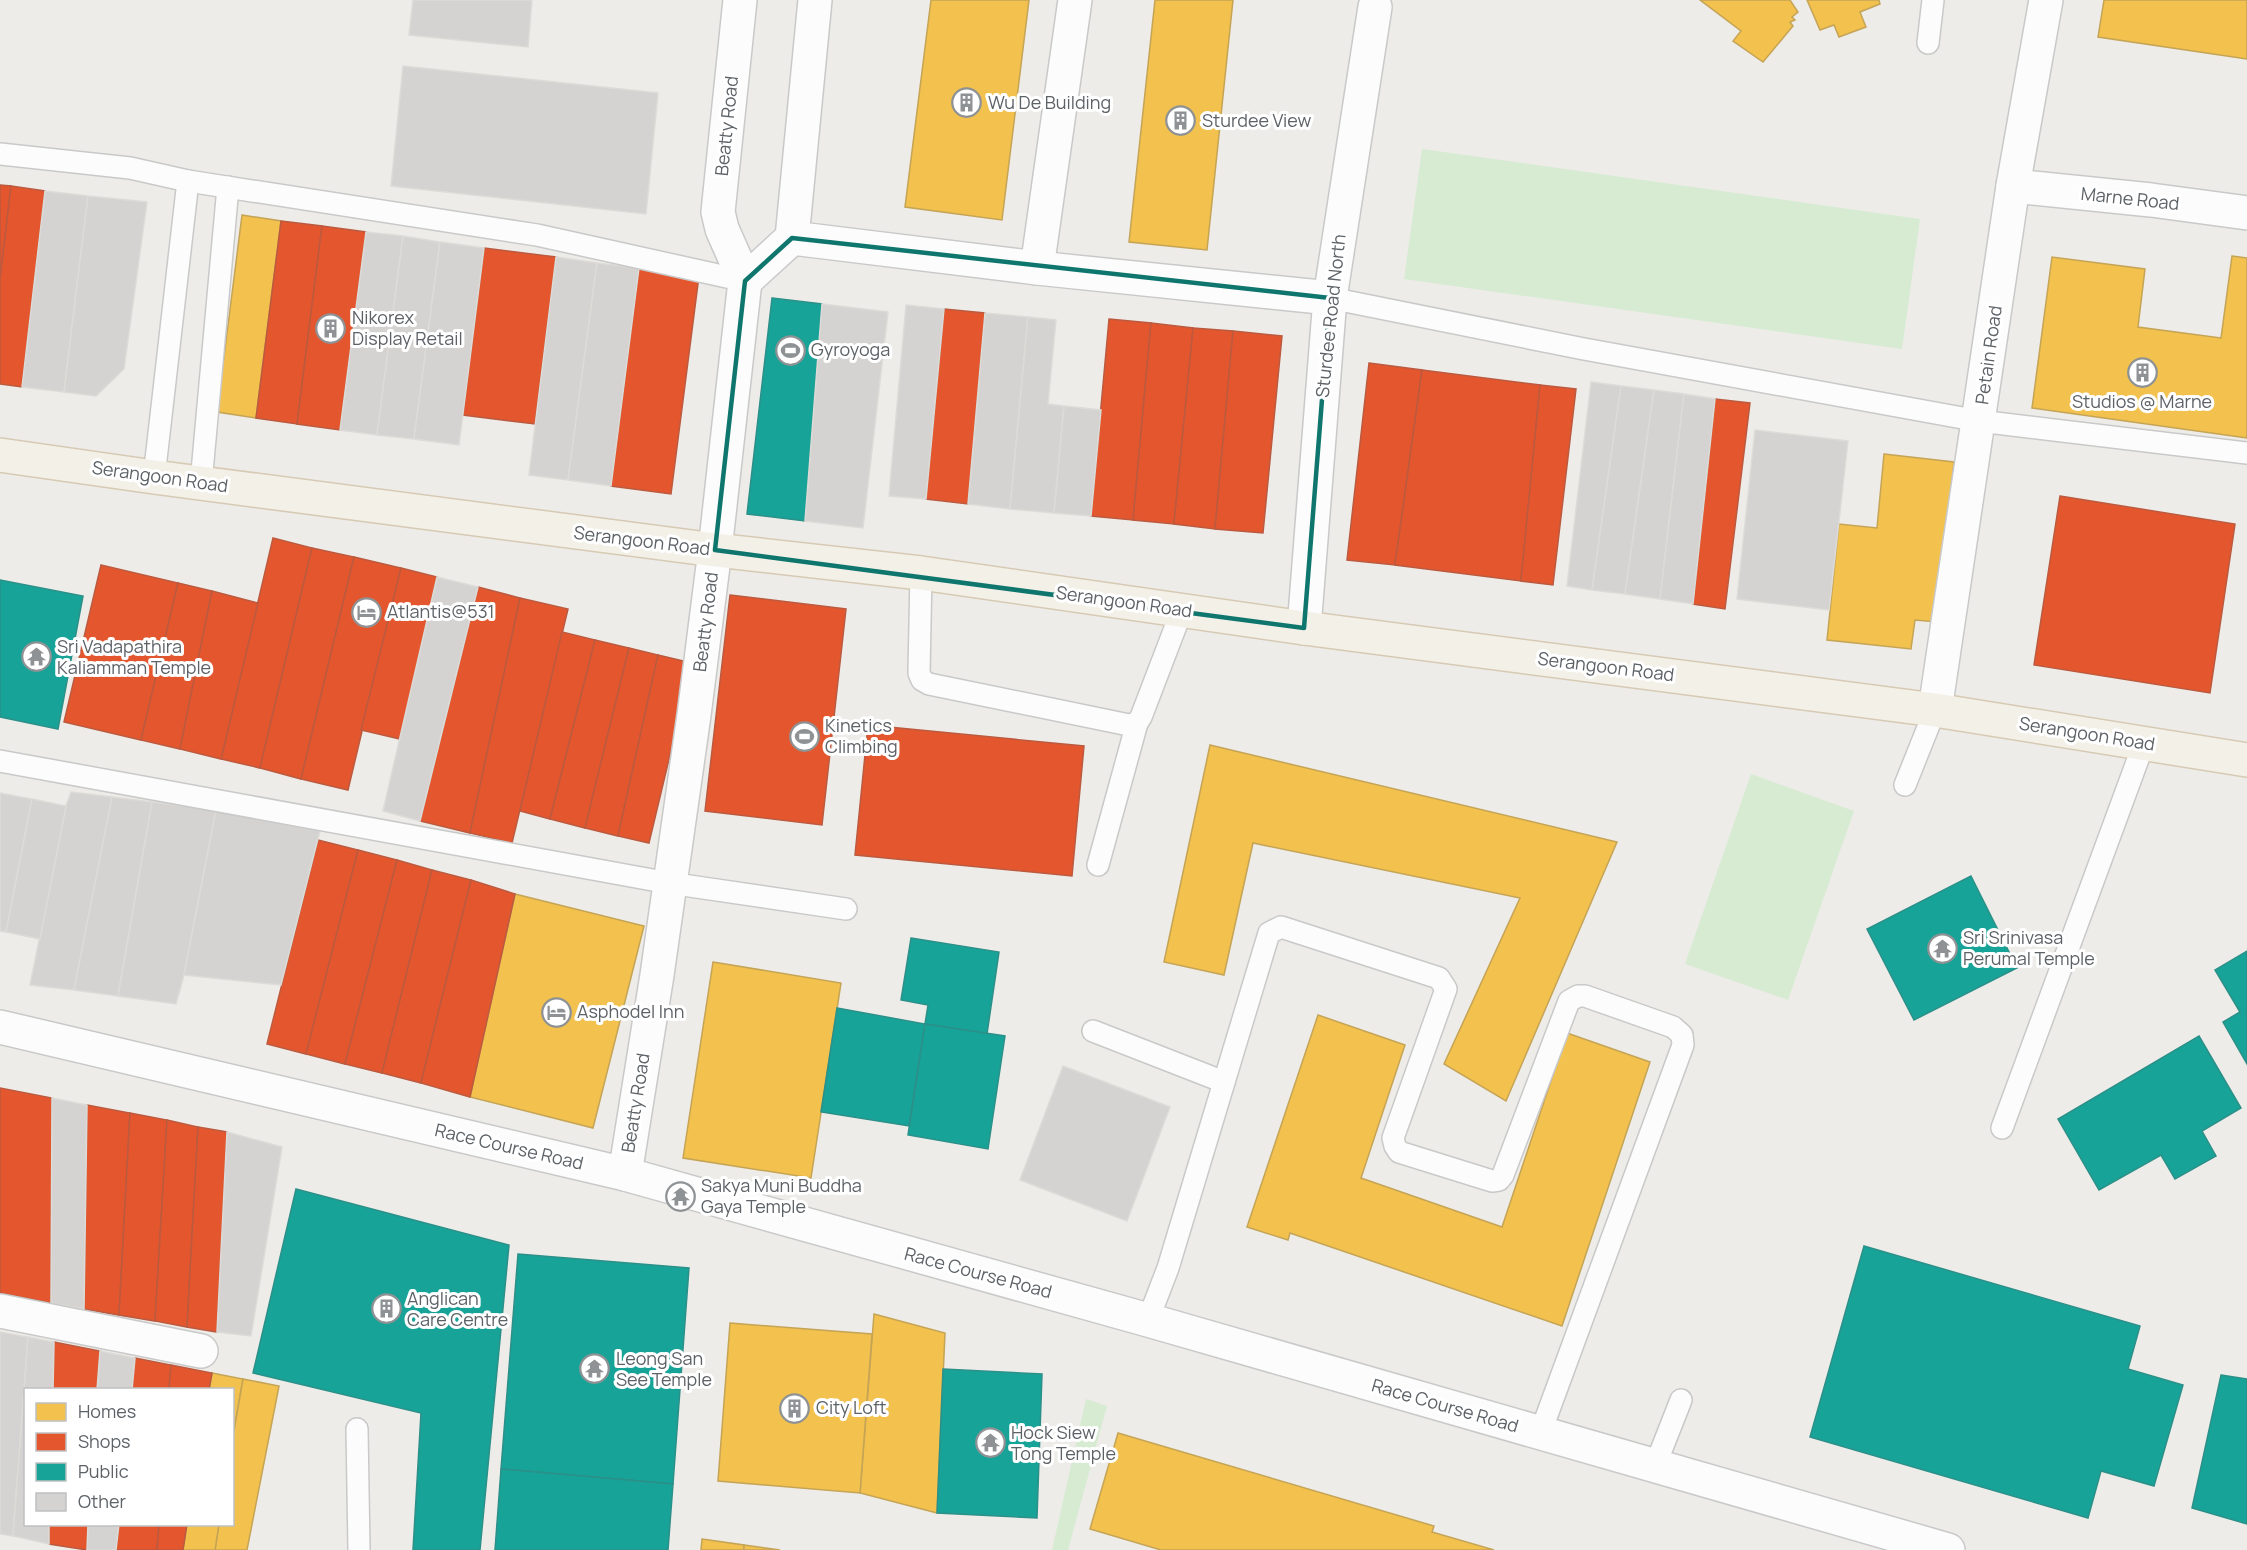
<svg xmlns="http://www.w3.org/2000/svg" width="2247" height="1550" font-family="Manrope,sans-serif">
  <rect width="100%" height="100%" fill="#edece8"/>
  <g fill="#d6ebd2">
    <path d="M1422,149L1920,219L1902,349L1404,279Z"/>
    <path d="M1751,774L1854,811L1788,1000L1685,964Z"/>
    <path d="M1086,1399L1107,1406L1068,1550H1052Z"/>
  </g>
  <g fill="#f2c14e" stroke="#c5a456" stroke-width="1.5">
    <path d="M931,0H1029L1002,220L905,207Z"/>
    <path d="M1155,0H1233L1207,250L1129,242Z"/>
    <path d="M1700,0H1790L1798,12L1792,17L1795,20L1790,22L1793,26L1763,62L1733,41L1741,31Z"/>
    <path d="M1807,0H1879L1880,4L1860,12L1866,27L1839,37L1834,25L1820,30Z"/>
    <path d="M2104,0H2247V59L2098,37Z"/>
    <path d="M242,215L281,221L256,418L217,412Z"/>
    <path d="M2232,256L2247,258V438L2032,408L2052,257L2145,269L2138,327L2221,338Z"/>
    <path d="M1884,454L1954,462L1937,622L1915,620L1911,649L1827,640L1839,524L1877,528Z"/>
    <path d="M1210,745L1617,842L1506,1101L1444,1064L1520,898L1253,843L1224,975L1164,962Z"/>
    <path d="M515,894L644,926L593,1128L470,1097Z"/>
    <path d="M713,962L841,983L811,1178L683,1158Z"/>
    <path d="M1318,1015L1405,1045L1361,1178L1502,1227L1567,1033L1650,1062L1562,1326L1290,1233L1288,1240L1247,1227Z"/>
    <path d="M874,1314L945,1333L937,1513L860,1493Z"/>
    <path d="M730,1323L872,1334L860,1493L718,1481Z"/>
    <path d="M212,1373L243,1379L232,1442V1390H209Z"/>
    <path d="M243,1379L279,1386L247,1550H215L219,1524H232V1442Z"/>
    <path d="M1118,1433L1434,1526L1432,1532L1494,1550H1161L1090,1529Z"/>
    <path d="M187,1524H219L215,1550H183Z"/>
    <path d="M702,1539L744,1545V1550H701Z"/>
    <path d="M744,1545L780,1550H744Z"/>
  </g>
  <g fill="#e4572e" stroke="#bc5a3f" stroke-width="1.5">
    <path d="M0,185L11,186L0,280Z"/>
    <path d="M11,186L45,191L22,387L0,384V280Z"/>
    <path d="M281,221L322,226L297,424L256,418Z"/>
    <path d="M322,226L366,232L340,430L297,424Z"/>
    <path d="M484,248L556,257L535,424L463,415Z"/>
    <path d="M639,268L699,276L671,494L611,486Z"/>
    <path d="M944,309L985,313L968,504L926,499Z"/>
    <path d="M1109,319L1151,323L1133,520L1091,516Z"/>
    <path d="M1151,323L1193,328L1174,524L1133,520Z"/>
    <path d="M1193,328L1233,331L1215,529L1174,524Z"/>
    <path d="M1233,331L1282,336L1263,533L1215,529Z"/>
    <path d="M1369,363L1422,370L1395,565L1347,560Z"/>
    <path d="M1422,370L1540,385L1521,581L1395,565Z"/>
    <path d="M1540,385L1576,389L1553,585L1521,581Z"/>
    <path d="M1715,399L1750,403L1725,609L1693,604Z"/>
    <path d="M2060,496L2235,524L2210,693L2034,665Z"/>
    <path d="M273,538L312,548L260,768L221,759Z"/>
    <path d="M312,548L354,557L301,779L260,768Z"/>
    <path d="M354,557L401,568L348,790L301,779Z"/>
    <path d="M101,565L178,583L141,740L64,722Z"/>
    <path d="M401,568L437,577L400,739L361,730Z"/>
    <path d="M178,583L212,591L180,749L141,740Z"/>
    <path d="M478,587L520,598L470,833L420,821Z"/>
    <path d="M212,591L258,603L221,759L180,749Z"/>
    <path d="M730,595L846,609L822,825L705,811Z"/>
    <path d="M520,598L568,609L512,843L470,833Z"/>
    <path d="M562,632L595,640L550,819L520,811Z"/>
    <path d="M595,640L629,648L585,828L550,819Z"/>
    <path d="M629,648L658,655L618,836L585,828Z"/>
    <path d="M658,655L692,663L649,843L618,836Z"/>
    <path d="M868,725L1084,746L1072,876L855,855Z"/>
    <path d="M318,840L358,850L306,1054L267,1044Z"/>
    <path d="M358,850L397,860L345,1064L306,1054Z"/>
    <path d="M397,860L432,870L382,1073L345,1064Z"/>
    <path d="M432,870L471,880L421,1083L382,1073Z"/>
    <path d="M471,880L515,894L470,1097L421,1083Z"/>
    <path d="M0,1088L52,1098L51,1303L0,1293Z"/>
    <path d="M87,1105L130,1113L119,1315L84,1309Z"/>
    <path d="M130,1113L167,1120L155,1321L119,1315Z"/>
    <path d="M167,1120L198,1127L187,1327L155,1321Z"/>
    <path d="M198,1127L227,1132L217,1332L187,1327Z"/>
    <path d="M54,1342L100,1351L97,1390H53Z"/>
    <path d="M135,1358L171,1365L169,1390H132Z"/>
    <path d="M171,1365L212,1373L209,1390H169Z"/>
    <path d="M49,1524H88L87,1550L49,1544Z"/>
    <path d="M119,1524H159L157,1550H116Z"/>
    <path d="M159,1524H187L183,1550H157Z"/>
  </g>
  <g fill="#17a398" stroke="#2c9089" stroke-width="1.5">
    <path d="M772,298L822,304L805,521L747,514Z"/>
    <path d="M0,580L83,596L58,729L0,717Z"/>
    <path d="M1971,876L2017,968L1914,1020L1867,929Z"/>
    <path d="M911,938L999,952L987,1034L925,1024L928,1005L901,1000Z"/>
    <path d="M2247,951V1064L2223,1022L2240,1012L2215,970Z"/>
    <path d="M837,1008L925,1024L909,1126L821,1112Z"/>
    <path d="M925,1024L1005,1036L988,1149L908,1135Z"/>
    <path d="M2199,1036L2241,1108L2202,1131L2216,1156L2175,1179L2161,1155L2099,1190L2058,1119Z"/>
    <path d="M296,1189L509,1245L480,1550H413L421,1413L253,1373Z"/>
    <path d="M1864,1246L2140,1326L2128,1369L2183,1385L2154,1486L2101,1471L2088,1518L1810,1437Z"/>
    <path d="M518,1254L689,1268L673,1484L501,1469Z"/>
    <path d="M943,1369L1042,1374L1037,1518L937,1513Z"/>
    <path d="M2221,1375L2247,1379V1524L2192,1508Z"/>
    <path d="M501,1469L673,1484L668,1550H495Z"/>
  </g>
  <g fill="#d4d3d1" stroke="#dddbd7" stroke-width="1.5">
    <path d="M413,0H532L528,47L409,35Z"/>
    <path d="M403,66L658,93L646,214L391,186Z"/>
    <path d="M45,191L88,196L64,392L22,387Z"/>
    <path d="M88,196L147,202L124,369L96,396L64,392Z"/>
    <path d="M366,232L403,236L377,435L340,430Z"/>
    <path d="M403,236L440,242L414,439L377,435Z"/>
    <path d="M440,242L484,248L459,445L414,439Z"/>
    <path d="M556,257L597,263L568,480L529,475Z"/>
    <path d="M597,263L639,268L611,486L568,480Z"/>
    <path d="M822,304L888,312L863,528L805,521Z"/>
    <path d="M906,305L944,309L926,499L889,496Z"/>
    <path d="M985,313L1028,317L1010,509L968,504Z"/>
    <path d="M1028,317L1056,320L1048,404L1064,406L1054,513L1010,509Z"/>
    <path d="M1591,382L1621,386L1592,590L1567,586Z"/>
    <path d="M1621,386L1654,390L1625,594L1592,590Z"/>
    <path d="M1654,390L1684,394L1660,599L1625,594Z"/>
    <path d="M1684,394L1715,399L1693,604L1660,599Z"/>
    <path d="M1064,406L1101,410L1091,516L1054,513Z"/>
    <path d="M1755,430L1848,441L1829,610L1737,599Z"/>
    <path d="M437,577L478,587L420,821L383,811Z"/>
    <path d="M71,792L112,797L74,990L30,985L66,806Z"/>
    <path d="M0,793L32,799L6,932L0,931Z"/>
    <path d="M112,797L152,802L118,996L74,990Z"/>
    <path d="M32,799L66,806L40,939L6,932Z"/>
    <path d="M152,802L216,810L184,975L176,1004L118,996Z"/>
    <path d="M216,810L322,823L281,985L184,975Z"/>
    <path d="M1063,1066L1170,1107L1127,1221L1020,1180Z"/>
    <path d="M52,1098L87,1105L84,1309L51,1303Z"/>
    <path d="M227,1132L282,1147L251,1336L217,1332Z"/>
    <path d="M0,1332L28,1337L13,1536L0,1534Z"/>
    <path d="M28,1337L54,1342L53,1390H26V1524H49V1544L13,1536Z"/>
    <path d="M100,1351L135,1358L132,1390H97Z"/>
    <path d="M88,1524H119L116,1550H87Z"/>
  </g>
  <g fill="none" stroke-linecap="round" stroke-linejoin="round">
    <defs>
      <g id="service">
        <path d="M1928,43L1933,0"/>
        <path d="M0,154L130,168L188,181L537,235L745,281"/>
        <path d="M1330,298L1584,349L1979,421L2247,453"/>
        <path d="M154,477L188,181"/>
        <path d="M201,483L228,187"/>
        <path d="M921,573L919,673L922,680L929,684L1129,725L1137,723L1141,717L1182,610"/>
        <path d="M0,761L669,883L846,909"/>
        <path d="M1905,785L1935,710"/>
        <path d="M1098,865L1137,723"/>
        <path d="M1093,1031L1224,1082"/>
        <path d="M2002,1128L2144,743"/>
        <path d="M1148,1320L1168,1268L1269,933L1281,927L1439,978L1446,989L1393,1138L1395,1146L1399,1152L1492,1181L1499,1180L1503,1175L1569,1001L1578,996H1585L1673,1027L1682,1035L1683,1045L1540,1434"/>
        <path d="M357,1429L359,1550"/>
        <path d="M1655,1466L1681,1400"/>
      </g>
      <g id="minor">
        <path d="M2013,186L2151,200L2247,213"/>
        <path d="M792,238L815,0"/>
        <path d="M1037,268L1075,0"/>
        <path d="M745,281L792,238L1037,268L1330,298"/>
        <path d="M1304,628L1330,298L1375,7"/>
        <path d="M1935,710L2013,186L2046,0"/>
        <path d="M0,1027L625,1174L1148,1320L1948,1550"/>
        <path d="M625,1174L657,975L694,715L715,550L745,281L722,229L718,212L740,0"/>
        <path d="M0,1311L201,1351"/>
      </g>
      <path id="primary" d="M0,455L154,477L715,550L921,573L1304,628L1935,710L2247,760"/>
    </defs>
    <use href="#service" stroke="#c9c9c9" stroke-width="24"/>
    <use href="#minor" stroke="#c9c9c9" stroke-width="36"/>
    <use href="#primary" stroke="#d7cab4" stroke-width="36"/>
    <use href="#service" stroke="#fcfcfc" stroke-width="21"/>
    <use href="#minor" stroke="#fcfcfc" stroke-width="33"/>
    <use href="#primary" stroke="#f3f0e8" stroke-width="33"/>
  </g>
  <path fill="none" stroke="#0f766e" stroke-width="4.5" stroke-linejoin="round" d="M792,238L1330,298L1304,628L715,550L745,281Z"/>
  <defs>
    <symbol id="building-ring" viewBox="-11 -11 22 22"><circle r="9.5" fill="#fff" stroke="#8f9294" stroke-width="1.5"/><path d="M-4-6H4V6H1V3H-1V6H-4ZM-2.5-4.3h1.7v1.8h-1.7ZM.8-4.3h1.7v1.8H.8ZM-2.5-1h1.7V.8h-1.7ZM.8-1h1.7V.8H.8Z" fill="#8f9294"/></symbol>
    <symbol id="stadium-ring" viewBox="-11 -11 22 22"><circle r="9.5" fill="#fff" stroke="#8f9294" stroke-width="1.5"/><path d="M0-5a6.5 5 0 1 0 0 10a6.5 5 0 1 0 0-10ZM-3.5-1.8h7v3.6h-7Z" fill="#8f9294"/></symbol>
    <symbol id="hotel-ring" viewBox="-11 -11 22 22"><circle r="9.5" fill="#fff" stroke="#8f9294" stroke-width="1.5"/><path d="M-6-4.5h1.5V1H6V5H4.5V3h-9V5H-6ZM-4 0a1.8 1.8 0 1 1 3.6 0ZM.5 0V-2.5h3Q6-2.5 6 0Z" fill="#8f9294"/></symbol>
    <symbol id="temple-ring" viewBox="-11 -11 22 22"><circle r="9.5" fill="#fff" stroke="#8f9294" stroke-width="1.5"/><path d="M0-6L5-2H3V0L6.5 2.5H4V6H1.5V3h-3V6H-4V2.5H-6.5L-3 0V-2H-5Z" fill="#8f9294"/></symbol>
  </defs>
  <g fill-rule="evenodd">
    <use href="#building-ring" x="950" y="86" width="33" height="33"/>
    <use href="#building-ring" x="1164" y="104" width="33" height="33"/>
    <use href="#building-ring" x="314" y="312" width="33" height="33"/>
    <use href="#stadium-ring" x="774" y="334" width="33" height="33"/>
    <use href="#building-ring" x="2126" y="356" width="33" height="33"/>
    <use href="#hotel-ring" x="350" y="596" width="33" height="33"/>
    <use href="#temple-ring" x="20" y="640" width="33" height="33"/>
    <use href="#stadium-ring" x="788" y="720" width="33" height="33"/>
    <use href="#temple-ring" x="1926" y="932" width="33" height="33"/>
    <use href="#hotel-ring" x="540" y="996" width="33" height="33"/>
    <use href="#temple-ring" x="664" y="1180" width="33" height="33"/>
    <use href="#building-ring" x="370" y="1292" width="33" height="33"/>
    <use href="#temple-ring" x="578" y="1352" width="33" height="33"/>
    <use href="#building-ring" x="778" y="1392" width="33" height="33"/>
    <use href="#temple-ring" x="974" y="1426" width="33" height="33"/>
  </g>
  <g text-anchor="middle" stroke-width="6" stroke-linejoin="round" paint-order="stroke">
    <g font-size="18" fill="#5d6267" stroke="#fff" text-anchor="start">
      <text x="988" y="109">Wu De Building</text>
      <text x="1202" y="127">Sturdee View</text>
      <text x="352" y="324">Nikorex<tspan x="352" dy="21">Display Retail</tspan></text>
      <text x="811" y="356">Gyroyoga</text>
      <text x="2142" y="408" text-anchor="middle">Studios @ Marne</text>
      <text x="387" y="618">Atlantis@531</text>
      <text x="57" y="653">Sri Vadapathira<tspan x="57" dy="21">Kaliamman Temple</tspan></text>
      <text x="825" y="732">Kinetics<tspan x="825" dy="21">Climbing</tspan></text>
      <text x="1963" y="944">Sri Srinivasa<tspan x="1963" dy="21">Perumal Temple</tspan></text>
      <text x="577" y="1018">Asphodel Inn</text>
      <text x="701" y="1192">Sakya Muni Buddha<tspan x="701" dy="21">Gaya Temple</tspan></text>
      <text x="407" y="1305">Anglican<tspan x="407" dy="21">Care Centre</tspan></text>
      <text x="616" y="1365">Leong San<tspan x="616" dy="21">See Temple</tspan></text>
      <text x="816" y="1414">City Loft</text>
      <text x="1011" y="1439">Hock Siew<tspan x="1011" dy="21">Tong Temple</tspan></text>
    </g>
    <g font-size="18" fill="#5d6267" stroke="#fff">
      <text transform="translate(727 126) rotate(-84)" y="6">Beatty Road</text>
      <text transform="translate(2130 199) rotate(6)" y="6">Marne Road</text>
      <text transform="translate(1331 316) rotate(-84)" y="6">Sturdee Road North</text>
      <text transform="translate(1989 355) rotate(-82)" y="6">Petain Road</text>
      <text transform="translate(160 477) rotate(8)" y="6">Serangoon Road</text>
      <text transform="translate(642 541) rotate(7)" y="6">Serangoon Road</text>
      <text transform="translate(1124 602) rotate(8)" y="6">Serangoon Road</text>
      <text transform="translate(706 622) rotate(-83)" y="6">Beatty Road</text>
      <text transform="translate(1606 667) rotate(7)" y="6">Serangoon Road</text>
      <text transform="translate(2087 734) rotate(9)" y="6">Serangoon Road</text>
      <text transform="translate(636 1103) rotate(-81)" y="6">Beatty Road</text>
      <text transform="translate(509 1147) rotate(13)" y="6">Race Course Road</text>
      <text transform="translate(978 1273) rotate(15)" y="6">Race Course Road</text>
      <text transform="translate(1445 1406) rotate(16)" y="6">Race Course Road</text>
    </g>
  </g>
  <rect x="24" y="1388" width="210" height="138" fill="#ffffff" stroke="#bec0c2" stroke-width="1.5"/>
  <rect x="36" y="1403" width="30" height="18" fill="#f2c14e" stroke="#bec0c2" stroke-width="1.5"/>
  <text x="78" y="1418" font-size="18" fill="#5d6267">Homes</text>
  <rect x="36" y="1433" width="30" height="18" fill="#e4572e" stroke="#bec0c2" stroke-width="1.5"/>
  <text x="78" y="1448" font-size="18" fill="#5d6267">Shops</text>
  <rect x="36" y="1463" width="30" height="18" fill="#17a398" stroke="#bec0c2" stroke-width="1.5"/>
  <text x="78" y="1478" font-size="18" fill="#5d6267">Public</text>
  <rect x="36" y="1493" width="30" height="18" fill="#d4d3d1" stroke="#bec0c2" stroke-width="1.5"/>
  <text x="78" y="1508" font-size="18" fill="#5d6267">Other</text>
</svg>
